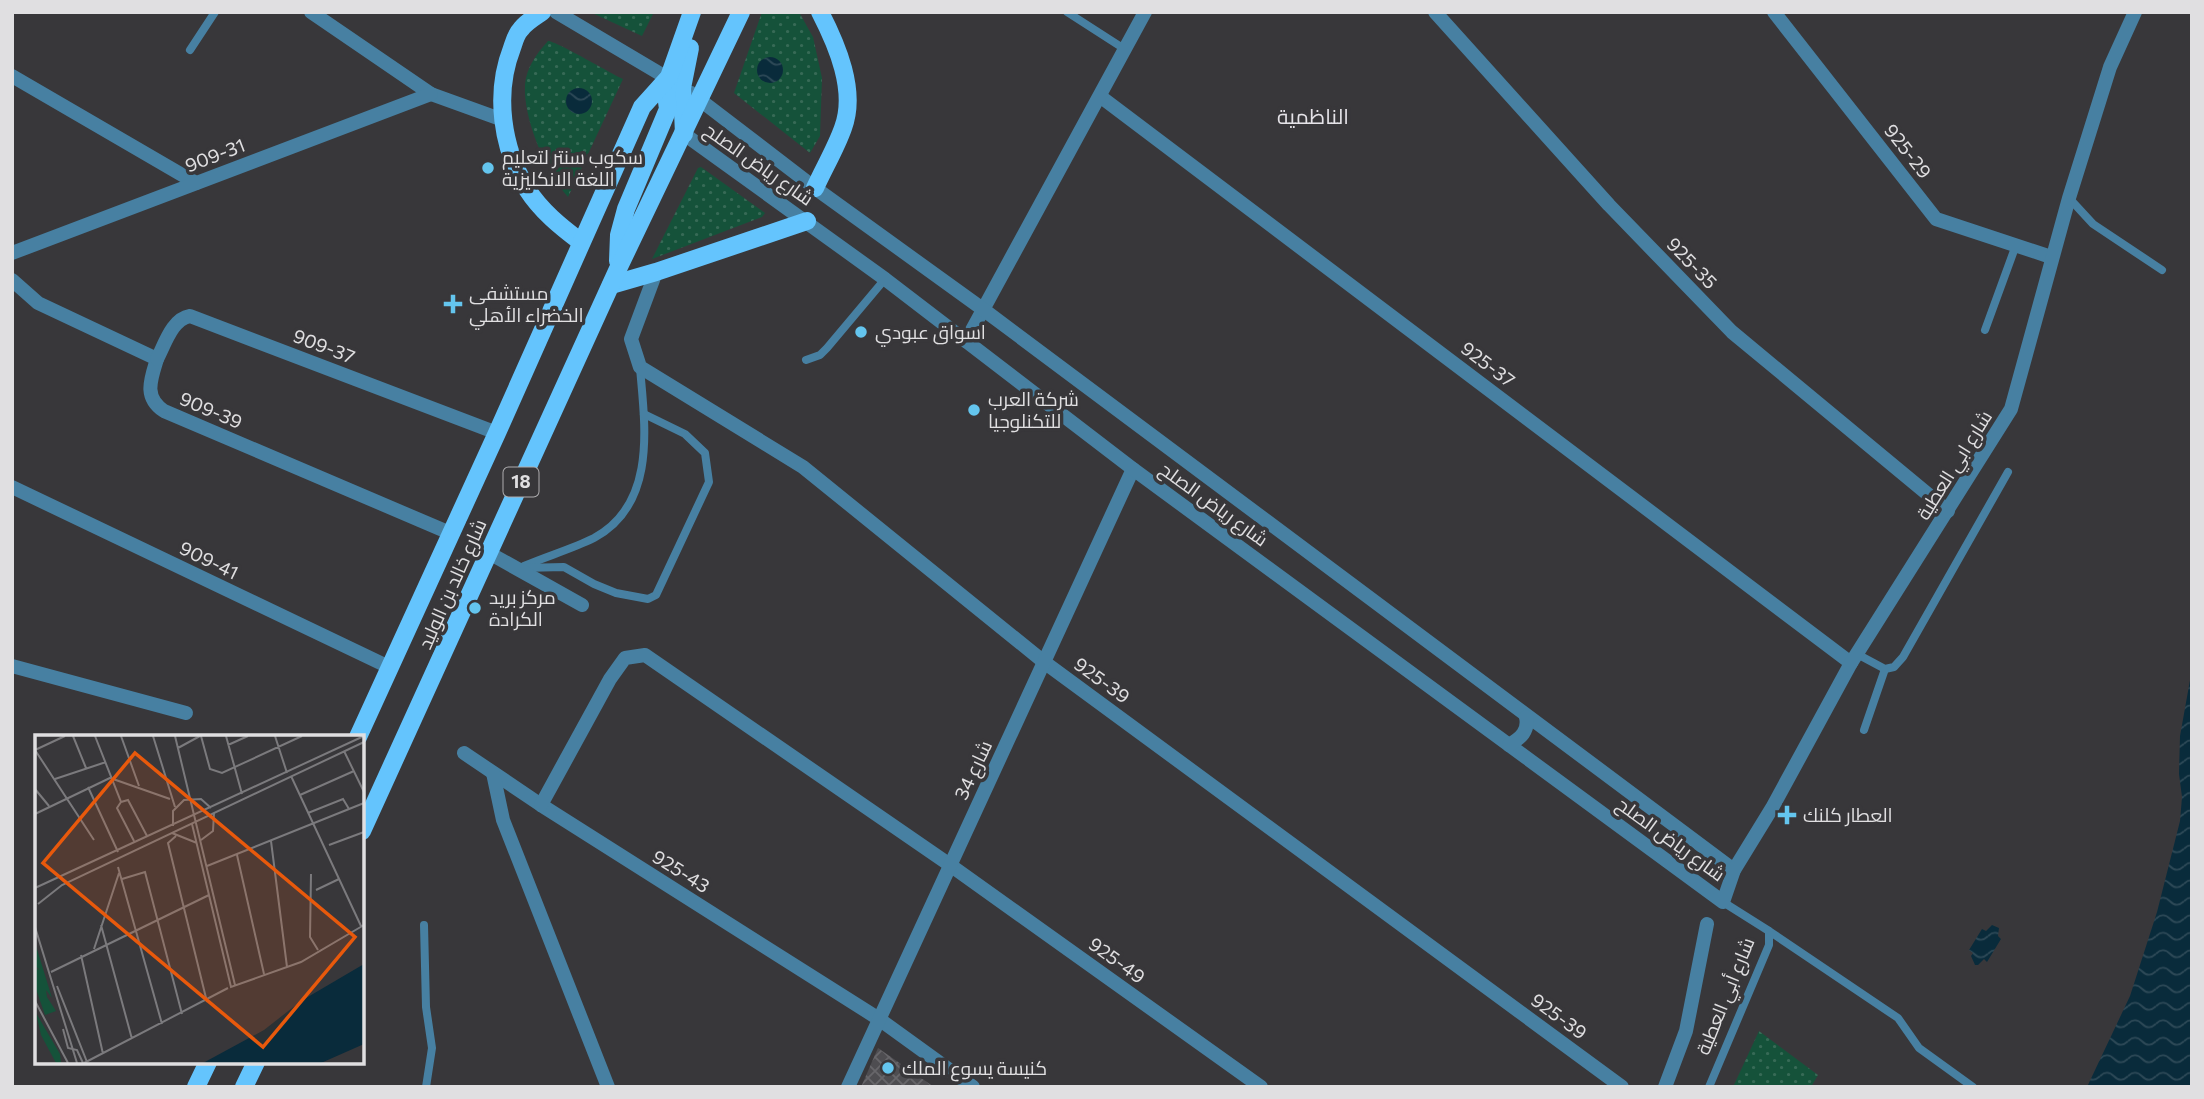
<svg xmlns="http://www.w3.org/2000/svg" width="2204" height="1099" font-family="Commissioner,Cairo,sans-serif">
  <defs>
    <pattern id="green-dots" width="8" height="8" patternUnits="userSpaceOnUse" patternTransform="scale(1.75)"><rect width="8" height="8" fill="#15523a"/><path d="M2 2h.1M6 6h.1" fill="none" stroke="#376a56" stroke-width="1.8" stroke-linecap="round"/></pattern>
    <pattern id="water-waves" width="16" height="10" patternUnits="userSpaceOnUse" patternTransform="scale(1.75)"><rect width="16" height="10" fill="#092b3b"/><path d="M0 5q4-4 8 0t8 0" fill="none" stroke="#2d4957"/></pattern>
    <pattern id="building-cross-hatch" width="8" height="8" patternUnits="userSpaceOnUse" patternTransform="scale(1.75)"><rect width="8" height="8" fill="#4e4d51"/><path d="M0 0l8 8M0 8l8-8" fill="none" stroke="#67666a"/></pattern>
  </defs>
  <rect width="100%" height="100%" fill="#38373a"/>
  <g fill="url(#green-dots)">
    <path d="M590,12H654L642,36Z"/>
    <path d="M762,12H799L813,37L822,78L820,136L810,153L734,93Z"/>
    <path d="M548,41C556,41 610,73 623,79L568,197C546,172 523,119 525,85C526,68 537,53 548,41Z"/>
    <path d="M701,167L765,213L762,217L652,259L698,168Z"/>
    <path d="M1759,1031L1818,1075L1811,1087H1733Z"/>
  </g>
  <g fill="url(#water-waves)">
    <circle cx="770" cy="70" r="13"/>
    <circle cx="579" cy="101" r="13"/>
    <path d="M2192,669V1087H2087L2130,996L2157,912L2180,821L2182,797L2179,774L2180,736Z"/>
    <path d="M1992,925L1999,928L1998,936L2001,939L1987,962L1984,959L1978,965H1975L1971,956L1973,953L1969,950L1982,929L1986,931Z"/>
  </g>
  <path fill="url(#building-cross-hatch)" d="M878,1048L934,1087H861Z"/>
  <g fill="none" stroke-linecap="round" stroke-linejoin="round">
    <g stroke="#4780a2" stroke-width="8">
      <path d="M1067,12L1126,50"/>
      <path d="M190,50L215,12"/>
      <path d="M2069,198L2093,224L2162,270"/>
      <path d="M1985,330L2016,245"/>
      <path d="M806,360L820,355L827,348L885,279"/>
      <path d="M524,566C547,556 572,549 594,538C657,504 645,426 640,368"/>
      <path d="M521,568L564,567L594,584L616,593L648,599L656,595L709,482L705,453L685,434L644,414"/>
      <path d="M1857,654L1885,669L1894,667L1903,657L2008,472"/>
      <path d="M1864,730L1885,669"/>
      <path d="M424,925L426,1007L432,1048L426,1087"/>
      <path d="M1769,931L1898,1018L1919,1048L1973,1087"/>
      <path d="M1709,1087L1769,945V931L1723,902"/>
    </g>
    <g stroke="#4780a2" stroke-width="14">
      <path d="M311,12L431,94L503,120"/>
      <path d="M1435,12L1609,205L1732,332L1948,511"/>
      <path d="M1774,12L1936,219L2051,257"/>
      <path d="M12,76L196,183"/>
      <path d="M1101,97L1851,663"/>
      <path d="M12,253L431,94"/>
      <path d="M656,272L631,339L640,367L803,467L1044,662L1622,1087"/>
      <path d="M12,280L38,303L157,359C151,379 143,397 164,411L450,533"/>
      <path d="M966,341L1145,12"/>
      <path d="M157,359C165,344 172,319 190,316L497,433"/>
      <path d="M12,487L389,667"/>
      <path d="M489,553L582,605"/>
      <path d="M12,666L186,713"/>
      <path d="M464,753L541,805L879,1019L973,1087"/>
      <path d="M493,773L503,820L608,1087"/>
      <path d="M541,805L610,679L625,658L645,655L950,865L1261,1087"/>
      <path d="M848,1087L1133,469"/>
    </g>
    <g stroke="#4780a2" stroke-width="14">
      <path d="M556,12L674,82"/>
      <path d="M691,93L815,188L984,310L1734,870"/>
      <path d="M684,134L885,279L1133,469L1723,902L1734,870L1772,808L1851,663L2011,409L2069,198L2110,67L2135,12"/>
      <path d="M1509,745C1521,738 1529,731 1526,717"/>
      <path d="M1665,1087L1686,1031L1707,924"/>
    </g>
    <g stroke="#64c4fd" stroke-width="18">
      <path d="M542,12C535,17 526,22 521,29C516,34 514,42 512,48C494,94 502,148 527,189C541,211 561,227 581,242"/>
      <path d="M684,134L682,88L690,48"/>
      <path d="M815,188C824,168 836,148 843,128C857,91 837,45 820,12"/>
      <path d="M618,261L619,235L626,209L668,109L666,94L669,77"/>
      <path d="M611,285L656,272L807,221"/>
      <path d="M358,737L497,433L642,107L669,77L692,12"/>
      <path d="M362,831L617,271L741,12"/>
      <path d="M196,1087L208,1062"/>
      <path d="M244,1087L256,1062"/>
    </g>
  </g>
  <g fill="#64c5ee" stroke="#38373a" stroke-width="2.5">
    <circle cx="488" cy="168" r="7"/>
    <path d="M449.5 293.5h7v7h7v7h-7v7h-7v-7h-7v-7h7z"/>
    <circle cx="861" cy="332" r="7"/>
    <circle cx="974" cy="410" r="7"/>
    <circle cx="475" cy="608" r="7"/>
    <path d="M1783.5 804.5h7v7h7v7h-7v7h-7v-7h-7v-7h7z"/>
    <circle cx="888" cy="1068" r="7"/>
  </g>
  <g text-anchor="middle" stroke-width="7" stroke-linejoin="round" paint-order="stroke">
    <rect fill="#38373a" stroke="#aeadaf" stroke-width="2" x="503.5" y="467.5" width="35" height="29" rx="5"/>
    <g font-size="18" font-weight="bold" fill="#e0dfe1">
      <text x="521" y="488">18</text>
    </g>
    <g font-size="19" fill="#e0dfe1" stroke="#38373a">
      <text transform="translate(1908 151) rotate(52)" y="7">925-29</text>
      <text transform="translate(215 155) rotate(-21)" y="7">909-31</text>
      <text transform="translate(759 164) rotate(35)" y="7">شارع رياض الصلح</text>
      <text transform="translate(1692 263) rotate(46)" y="7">925-35</text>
      <text transform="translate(324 346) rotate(21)" y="7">909-37</text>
      <text transform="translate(1488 364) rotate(37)" y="7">925-37</text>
      <text transform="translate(211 410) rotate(23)" y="7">909-39</text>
      <text transform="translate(1954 465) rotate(-58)" y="7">شارع ابي العطية</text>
      <text transform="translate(1214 504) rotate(36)" y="7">شارع رياض الصلح</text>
      <text transform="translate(209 560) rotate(26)" y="7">909-41</text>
      <text transform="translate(452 584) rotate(-66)" y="7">شارع خالد بن الوليد</text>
      <text transform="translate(1102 680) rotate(36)" y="7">925-39</text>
      <text transform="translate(973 770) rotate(-65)" y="7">شارع 34</text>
      <text transform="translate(1671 839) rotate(36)" y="7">شارع رياض الصلح</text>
      <text transform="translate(681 871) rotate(32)" y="7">925-43</text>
      <text transform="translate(1117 960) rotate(36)" y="7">925-49</text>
      <text transform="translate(1725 996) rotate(-68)" y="7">شارع أبي العطية</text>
      <text transform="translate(1559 1016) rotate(36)" y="7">925-39</text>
    </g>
    <g font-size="19" fill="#e0dfe1" stroke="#38373a" text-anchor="start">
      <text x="502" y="164">سكوب سنتر لتعليم<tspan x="502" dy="22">اللغة الانكليزية</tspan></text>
      <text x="469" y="300">مستشفى<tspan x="469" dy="22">الخضراء الأهلي</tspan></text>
      <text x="875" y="339">اسواق عبودي</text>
      <text x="988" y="406">شركة العرب<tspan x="988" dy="22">للتكنلوجيا</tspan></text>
      <text x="489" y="604">مركز بريد<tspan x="489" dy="22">الكرادة</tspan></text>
      <text x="1803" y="822">العطار كلنك</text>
      <text x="902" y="1075">كنيسة يسوع الملك</text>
    </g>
    <g font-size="21" fill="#e5e3e8" stroke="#38373a">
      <text x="1313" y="124">الناظمية</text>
    </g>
  </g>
  <g transform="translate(35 735)">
    <rect width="329" height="329" fill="#38373a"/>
    <path d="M1,211L17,263L11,255L12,262L21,276L10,280L0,251V233L5,235L0,231ZM1,278L25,319L26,328H21L6,300Z" fill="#15523a"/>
    <path d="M329,229V309L286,328H168L229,295L266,266Z" fill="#092b3b"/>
    <path fill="none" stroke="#7b7a7d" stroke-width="2" d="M38,1L51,33M60,1L86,67L82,73L99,106M86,1L104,51M118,1L140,72M140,1L200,250M166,1L175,34L187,38L267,1M191,1L207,59M240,1L252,38M193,10L213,1M143,13L165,1M0,15L59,105M0,15L30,1M309,16L329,57M256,41L326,191M20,44L71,27M78,44L135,64M53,52L83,117M0,54L14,71M265,60L319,36M86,67L93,65L112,101M273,78L308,64L314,74M0,79L77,42M157,89L196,252L266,227L329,190M138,91V76L149,65L166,64L176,73M137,98L162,108M141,101L133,108L172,267M166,105L178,96L179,78M236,106L252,232M294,110L329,97M202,120L229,239M172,131L329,68M83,132L127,289M276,139L275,202L283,215M87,144L110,137L147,279M0,153L329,1M281,155L304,144M3,169L27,150L329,7M66,190L97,304M0,192L42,328M59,214L84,138M46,220L68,319M16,237L174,160M22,251L52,327M0,266L33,328M28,294L33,313L42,315L48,328M49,328L193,253"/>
    <path fill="#e8590c" fill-opacity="0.15" stroke="#e8590c" stroke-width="3.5" d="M100,18L320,202L228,312L8,128Z"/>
    <rect width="329" height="329" fill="none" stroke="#e0dfe1" stroke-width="3.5"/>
  </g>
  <rect width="2204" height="1099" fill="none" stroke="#e0dfe1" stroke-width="28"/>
</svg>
